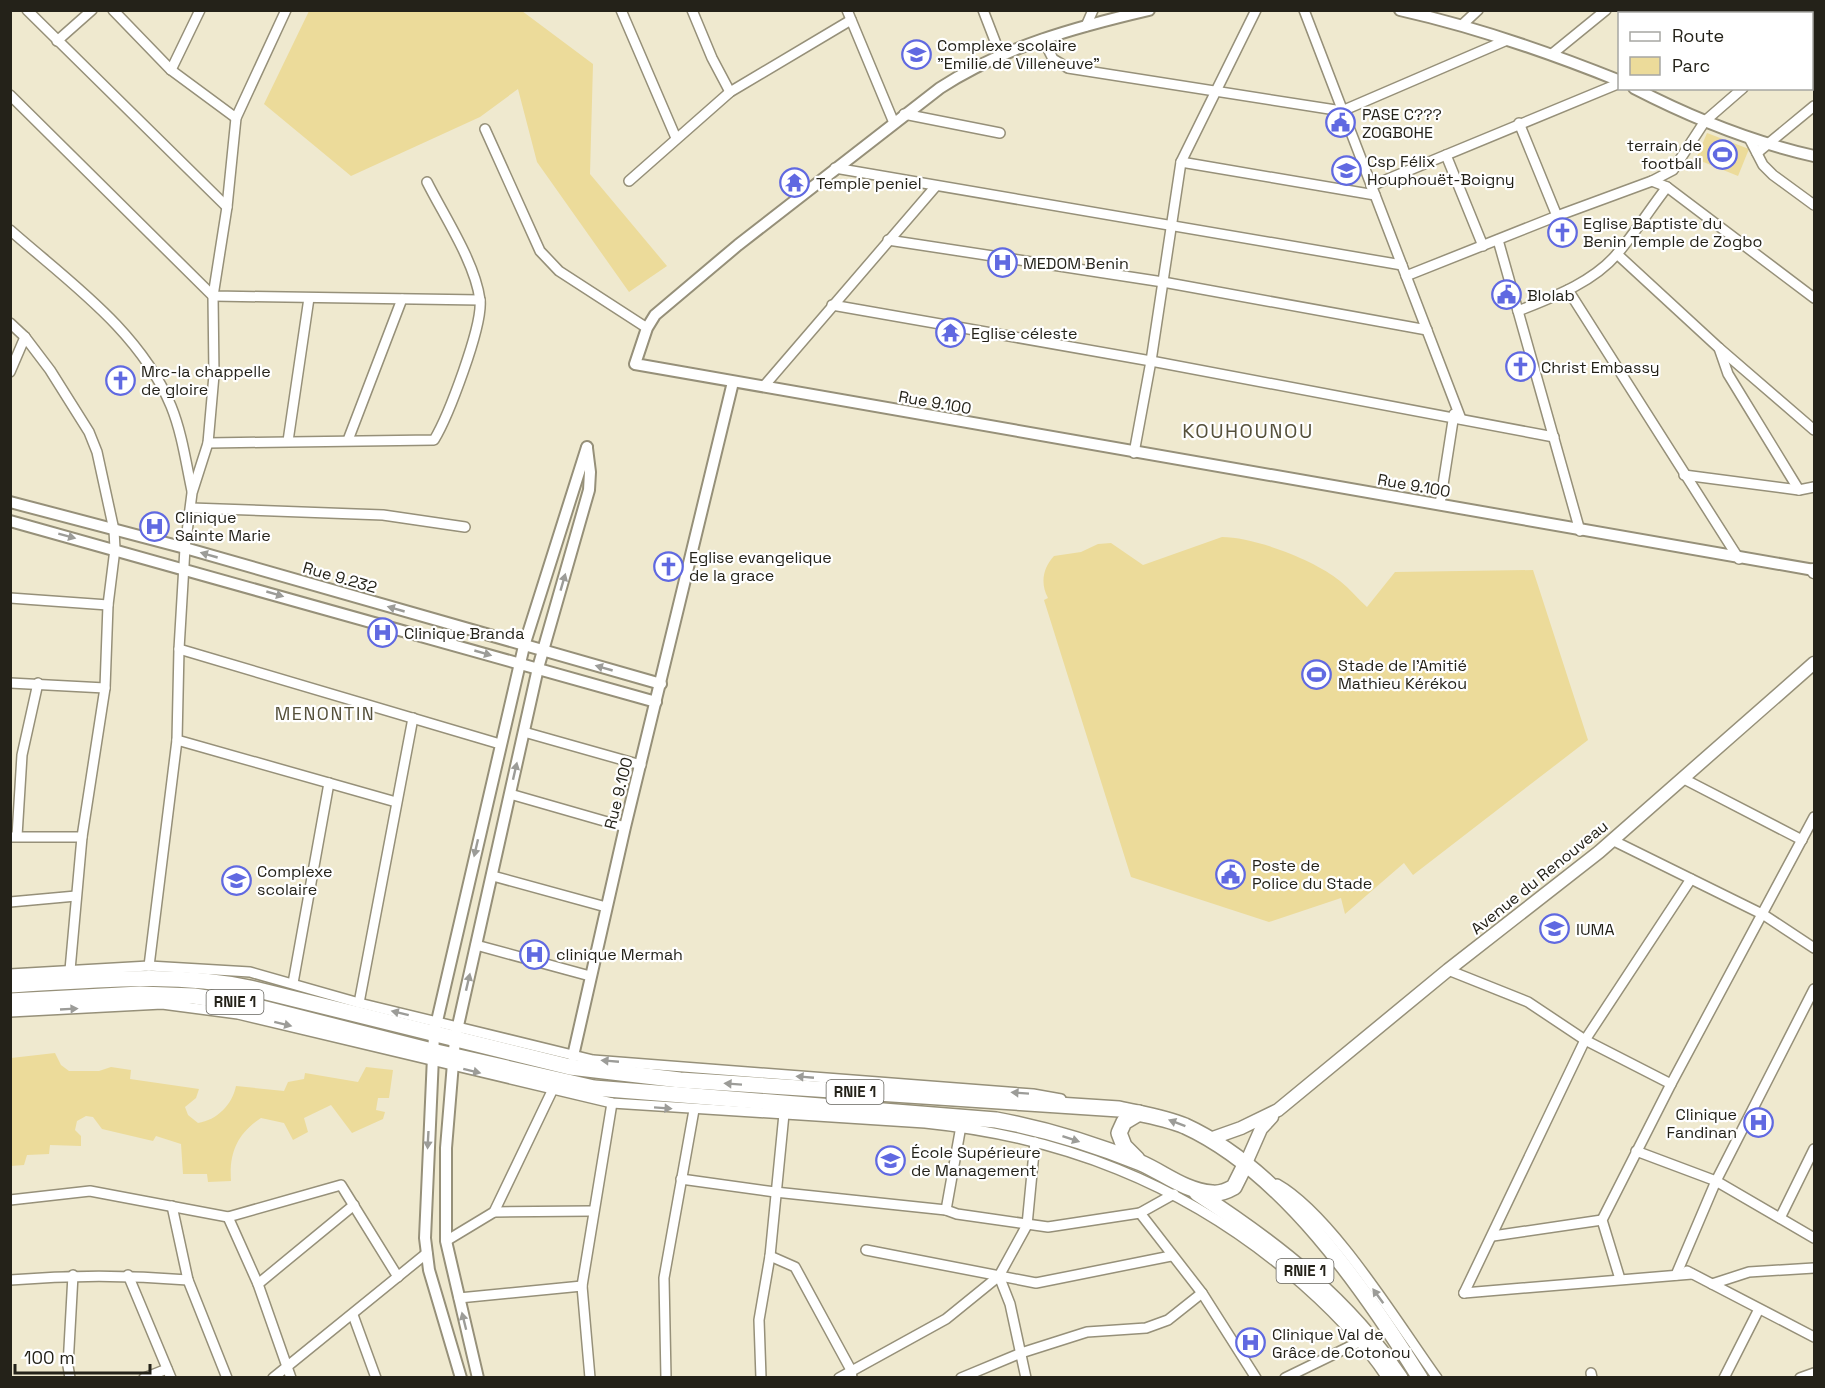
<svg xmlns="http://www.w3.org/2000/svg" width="1825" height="1388" font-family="'Space Grotesk',sans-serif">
  <rect width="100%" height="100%" fill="#efe9cf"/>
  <g fill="#ecdb9a">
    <path d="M309,11H522L593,64L590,174L667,266L629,292L537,162L518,89L480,117L351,176L264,104Z"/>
    <path d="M1707,133L1749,149L1738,176L1696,159Z"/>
    <path d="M1222,537C1254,537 1315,560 1340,581C1350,589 1358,599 1367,607L1395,572L1533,570L1588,740L1413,875L1404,863L1345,914L1341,898L1269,922L1131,877L1044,600L1048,598C1040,583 1043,568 1054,556L1081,552L1098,544L1111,543L1143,565Z"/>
    <path d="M55,1053L61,1065L69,1071H99L111,1067L131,1070L130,1079L199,1089L196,1098L185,1107L188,1115L198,1123C217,1120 232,1105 236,1086L284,1091L288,1082L304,1079L305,1073L358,1082L366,1067L393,1070L389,1098H378L376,1110L385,1112L383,1119L352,1133L331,1105L304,1118L308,1132L293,1140L284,1123L261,1118C237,1134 229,1153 231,1181L208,1182L207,1174H183L181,1144L156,1136L153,1141L102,1129L93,1117L86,1116L77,1121L75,1130L81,1136V1146L50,1145L49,1154L27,1155L24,1165L11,1166V1058Z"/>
  </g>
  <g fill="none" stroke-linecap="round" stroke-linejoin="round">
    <defs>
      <g id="minor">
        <path d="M27,10L227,207"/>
        <path d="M113,10L171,70L236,118"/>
        <path d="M621,10L676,138"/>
        <path d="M692,10L712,58L730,92"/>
        <path d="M847,10L894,123"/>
        <path d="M983,10L1000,54"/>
        <path d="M1304,10L1461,419"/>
        <path d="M1714,14L1718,10"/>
        <path d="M1463,24L1478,10"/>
        <path d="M1086,26L1093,10"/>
        <path d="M1812,30L1814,28"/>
        <path d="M1043,39L1053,59L1068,68L1342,111L1507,40"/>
        <path d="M57,41L92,10"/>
        <path d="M1552,54L1606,10"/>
        <path d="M171,70L200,10"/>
        <path d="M10,95L213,296L480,300"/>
        <path d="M904,114L1000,133"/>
        <path d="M1519,123L1557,216"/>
        <path d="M485,129L540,251L559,271L647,328"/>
        <path d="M1749,138L1763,165L1773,175L1814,205"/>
        <path d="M1757,153L1814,106"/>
        <path d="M1446,155L1483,246"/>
        <path d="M1181,162L1375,195"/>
        <path d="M835,168L1402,265"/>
        <path d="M629,181L730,92L851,20"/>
        <path d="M1652,181L1667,187L1814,298"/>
        <path d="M1371,186L1620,83"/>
        <path d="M10,230C69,282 140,331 171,406C182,433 186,463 192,491"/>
        <path d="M888,240L1163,282L1427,330"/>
        <path d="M1498,240L1580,531"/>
        <path d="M1617,254L1719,348L1814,430"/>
        <path d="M1406,276L1557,216L1652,181L1673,170L1705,121L1743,88"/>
        <path d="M1568,290L1739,559"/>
        <path d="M832,305L1151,361L1554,437"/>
        <path d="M1518,311C1553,297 1592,283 1617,254C1635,233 1650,209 1667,187"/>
        <path d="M10,323L25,337L50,370L89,432L97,452L114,530L115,549L108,605L105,688L82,837L70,970"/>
        <path d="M1719,348L1728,374L1799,490"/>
        <path d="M10,372L25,337"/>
        <path d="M764,386L936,186"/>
        <path d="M348,440L402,299"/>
        <path d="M288,441L309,298"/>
        <path d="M208,443L434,440C448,417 483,326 480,300C475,262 444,216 427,182"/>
        <path d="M1134,453L1151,361L1181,162L1256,10"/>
        <path d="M1684,475L1799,490L1814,487"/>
        <path d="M1440,504L1454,414"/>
        <path d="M191,508L383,515L465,527"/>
        <path d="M10,598L108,605"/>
        <path d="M179,649L500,744"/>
        <path d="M10,683L105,688"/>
        <path d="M524,732L641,765"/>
        <path d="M177,740L396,802"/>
        <path d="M1684,779L1802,840"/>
        <path d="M510,794L625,827"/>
        <path d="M17,836L22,755L38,683"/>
        <path d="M10,837H82"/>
        <path d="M1612,840L1764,915L1814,948"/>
        <path d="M493,876L606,907"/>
        <path d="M10,902L76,896"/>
        <path d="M476,945L590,976"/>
        <path d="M149,966L177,740L179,649L185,548L192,493L208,443L214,375L213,296L227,207L236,118L286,10"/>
        <path d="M1448,970L1528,1002L1585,1040L1671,1084"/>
        <path d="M10,974L149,966L250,972L359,1003L593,1060L1033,1094L1061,1099"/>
        <path d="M293,983L329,783"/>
        <path d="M359,1003L413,718"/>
        <path d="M10,1012L162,1004L238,1014L612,1103L925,1123C1062,1137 1181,1183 1287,1271C1324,1302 1360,1337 1387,1378"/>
        <path d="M1636,1151L1716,1181L1814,1238"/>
        <path d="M681,1179L775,1192L946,1210L957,1214L1048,1227L1140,1213L1174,1194"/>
        <path d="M1277,1184C1332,1215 1398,1324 1437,1378"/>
        <path d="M10,1200L90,1191L228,1217L341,1185L398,1277"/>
        <path d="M172,1206L188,1280L227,1378"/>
        <path d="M946,1210L961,1126"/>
        <path d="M494,1212L592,1211"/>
        <path d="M1140,1213L1202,1293L1256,1378"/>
        <path d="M228,1217L258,1284L291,1378"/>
        <path d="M1780,1218L1814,1149"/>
        <path d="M1493,1236L1602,1220"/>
        <path d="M446,1241L494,1212L552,1091"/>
        <path d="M866,1250L1036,1283L1171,1256"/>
        <path d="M770,1256L795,1267L851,1370L852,1378"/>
        <path d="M1687,1271L1814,1337"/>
        <path d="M128,1275L171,1378"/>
        <path d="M1676,1275L1716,1181L1814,989"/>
        <path d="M999,1276L1010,1304L1026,1378"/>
        <path d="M1620,1279L1602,1220L1671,1084L1814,817"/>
        <path d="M10,1280C70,1275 128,1275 188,1280"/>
        <path d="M258,1284L354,1205"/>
        <path d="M1712,1284L1749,1272L1814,1268"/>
        <path d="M1464,1293L1585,1040L1691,879"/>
        <path d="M1464,1293L1692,1274"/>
        <path d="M459,1298L582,1286"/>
        <path d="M353,1315L376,1378"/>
        <path d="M1591,1373L1592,1378"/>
        <path d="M70,1378L68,1366L73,1275"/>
        <path d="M144,1378L167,1369"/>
        <path d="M273,1378L427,1253"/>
        <path d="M590,1378L582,1286L612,1103"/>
        <path d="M666,1378L664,1278L694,1110"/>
        <path d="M761,1378L759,1320L770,1256L784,1114"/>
        <path d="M839,1378L946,1319L999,1276L1027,1225L1035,1142"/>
        <path d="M961,1378L1021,1353L1087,1332L1146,1328L1168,1320L1202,1293"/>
        <path d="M1285,1378L1359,1342"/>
        <path d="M1724,1378L1759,1309"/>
        <path d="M1800,1378L1814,1373"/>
      </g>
      <g id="tertiary">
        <path d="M1149,10C1076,27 1003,47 940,88L738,245L655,315L647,328L635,364L1814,570"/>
        <path d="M1400,10C1476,27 1548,52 1620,81"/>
        <path d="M1634,88C1692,118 1752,142 1814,156"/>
        <path d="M10,502L185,548L661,684"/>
        <path d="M10,521L656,702"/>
        <path d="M573,1056L625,827L733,382"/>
        <path d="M461,1378L429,1270L425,1238L434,1034L524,646L587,447"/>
        <path d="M478,1378L446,1241V1148L455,1039L538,668L589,490L590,472L587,448"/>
      </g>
      <g id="secondary">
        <path d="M1813,570L1814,572"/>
        <path d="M1210,1139L1241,1128L1278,1110L1448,970L1599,852L1814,663"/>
        <path d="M1246,1163L1261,1129L1272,1117"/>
      </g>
      <g id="trunk">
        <path d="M10,985C91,981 170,971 250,988L570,1067L680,1080L1119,1109C1141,1114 1164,1117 1185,1126C1283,1171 1364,1288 1420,1378"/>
        <path d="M10,1001L140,994L194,996L246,1004L432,1051L594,1088L996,1120C1045,1129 1094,1144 1141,1163C1164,1173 1185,1191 1212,1193C1220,1194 1227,1191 1234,1187L1246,1163"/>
        <path d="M1137,1159L1124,1146L1119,1133L1124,1122L1139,1113"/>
        <path d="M1197,1193C1274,1243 1347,1299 1400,1378"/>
      </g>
    </defs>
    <use href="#minor" stroke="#969079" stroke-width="12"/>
    <use href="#tertiary" stroke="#969079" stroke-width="14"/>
    <use href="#secondary" stroke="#969079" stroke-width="15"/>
    <use href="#trunk" stroke="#969079" stroke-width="18"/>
    <use href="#minor" stroke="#fff" stroke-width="9"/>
    <use href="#tertiary" stroke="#fff" stroke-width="10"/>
    <use href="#secondary" stroke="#fff" stroke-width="12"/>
    <use href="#trunk" stroke="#fff" stroke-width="15"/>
  </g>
  <defs><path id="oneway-solid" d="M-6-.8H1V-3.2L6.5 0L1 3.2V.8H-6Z" transform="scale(1.5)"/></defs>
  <g fill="#9c9c98">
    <use href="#oneway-solid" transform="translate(67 536) rotate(15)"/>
    <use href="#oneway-solid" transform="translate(209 555) rotate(-164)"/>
    <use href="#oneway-solid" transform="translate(563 582) rotate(-74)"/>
    <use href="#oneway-solid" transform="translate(275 594) rotate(16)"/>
    <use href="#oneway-solid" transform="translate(396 609) rotate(-164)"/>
    <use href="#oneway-solid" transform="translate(483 653) rotate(16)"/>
    <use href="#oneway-solid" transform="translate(604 668) rotate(-164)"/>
    <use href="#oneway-solid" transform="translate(515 771) rotate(-77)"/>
    <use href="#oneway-solid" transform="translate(476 848) rotate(103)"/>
    <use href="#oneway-solid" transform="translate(468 982) rotate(-77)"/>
    <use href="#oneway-solid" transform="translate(69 1009) rotate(-3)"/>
    <use href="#oneway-solid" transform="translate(400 1013) rotate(-166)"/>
    <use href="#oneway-solid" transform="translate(283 1024) rotate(14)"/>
    <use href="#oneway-solid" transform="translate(610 1061) rotate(-175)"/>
    <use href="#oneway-solid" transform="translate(472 1071) rotate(14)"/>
    <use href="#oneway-solid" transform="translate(805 1077) rotate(-175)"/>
    <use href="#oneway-solid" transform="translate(733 1084) rotate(-176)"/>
    <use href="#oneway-solid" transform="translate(1020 1093) rotate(-176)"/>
    <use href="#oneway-solid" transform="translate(663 1108) rotate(4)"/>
    <use href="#oneway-solid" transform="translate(1177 1123) rotate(-159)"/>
    <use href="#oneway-solid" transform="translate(1071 1139) rotate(18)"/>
    <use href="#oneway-solid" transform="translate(428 1140) rotate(93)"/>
    <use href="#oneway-solid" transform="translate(1378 1296) rotate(-126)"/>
    <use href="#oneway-solid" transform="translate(464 1321) rotate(-104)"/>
  </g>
  <defs>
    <symbol id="school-ring" viewBox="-11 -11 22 22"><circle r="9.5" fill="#fff" stroke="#6069e1" stroke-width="1.5"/><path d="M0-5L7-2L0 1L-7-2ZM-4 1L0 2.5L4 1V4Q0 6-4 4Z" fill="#6069e1"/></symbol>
    <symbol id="civic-ring" viewBox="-11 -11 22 22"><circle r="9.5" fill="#fff" stroke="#6069e1" stroke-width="1.5"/><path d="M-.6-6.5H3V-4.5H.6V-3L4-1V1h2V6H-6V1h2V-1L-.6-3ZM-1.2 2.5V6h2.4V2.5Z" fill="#6069e1"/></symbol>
    <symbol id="stadium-ring" viewBox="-11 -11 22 22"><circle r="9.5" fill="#fff" stroke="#6069e1" stroke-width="1.5"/><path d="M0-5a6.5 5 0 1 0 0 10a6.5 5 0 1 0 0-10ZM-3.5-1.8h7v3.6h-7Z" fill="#6069e1"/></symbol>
    <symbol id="temple-ring" viewBox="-11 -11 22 22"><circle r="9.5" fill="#fff" stroke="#6069e1" stroke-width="1.5"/><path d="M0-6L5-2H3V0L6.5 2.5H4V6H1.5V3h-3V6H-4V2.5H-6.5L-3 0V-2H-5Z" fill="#6069e1"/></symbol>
    <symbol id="church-ring" viewBox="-11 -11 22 22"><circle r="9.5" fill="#fff" stroke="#6069e1" stroke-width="1.5"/><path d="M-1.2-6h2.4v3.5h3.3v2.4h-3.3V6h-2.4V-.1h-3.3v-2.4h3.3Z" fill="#6069e1"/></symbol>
    <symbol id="hospital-ring" viewBox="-11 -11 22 22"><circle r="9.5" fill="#fff" stroke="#6069e1" stroke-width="1.5"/><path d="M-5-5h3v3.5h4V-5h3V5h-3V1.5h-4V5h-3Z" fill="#6069e1"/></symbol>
    <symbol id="university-ring" viewBox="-11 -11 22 22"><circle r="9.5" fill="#fff" stroke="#6069e1" stroke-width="1.5"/><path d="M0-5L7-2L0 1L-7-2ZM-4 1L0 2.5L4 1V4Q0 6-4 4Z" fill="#6069e1"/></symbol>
  </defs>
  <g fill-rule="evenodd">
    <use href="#school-ring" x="900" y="38" width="33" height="33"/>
    <use href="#civic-ring" x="1324" y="106" width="33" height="33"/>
    <use href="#stadium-ring" x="1706" y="138" width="33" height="33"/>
    <use href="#school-ring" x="1330" y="154" width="33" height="33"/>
    <use href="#temple-ring" x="778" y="166" width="33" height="33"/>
    <use href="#church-ring" x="1546" y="216" width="33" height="33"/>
    <use href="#hospital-ring" x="986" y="246" width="33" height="33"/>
    <use href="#civic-ring" x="1490" y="278" width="33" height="33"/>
    <use href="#temple-ring" x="934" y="316" width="33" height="33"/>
    <use href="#church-ring" x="1504" y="350" width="33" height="33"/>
    <use href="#church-ring" x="104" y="364" width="33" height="33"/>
    <use href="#hospital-ring" x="138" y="510" width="33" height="33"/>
    <use href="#church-ring" x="652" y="550" width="33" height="33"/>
    <use href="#hospital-ring" x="366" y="616" width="33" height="33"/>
    <use href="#stadium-ring" x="1300" y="658" width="33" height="33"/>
    <use href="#civic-ring" x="1214" y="858" width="33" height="33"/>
    <use href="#school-ring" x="220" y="864" width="33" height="33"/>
    <use href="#university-ring" x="1538" y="912" width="33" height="33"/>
    <use href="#hospital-ring" x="518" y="938" width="33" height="33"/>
    <use href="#hospital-ring" x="1742" y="1106" width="33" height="33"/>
    <use href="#university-ring" x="874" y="1144" width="33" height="33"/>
    <use href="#hospital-ring" x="1234" y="1326" width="33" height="33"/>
  </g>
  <g text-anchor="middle" stroke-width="4.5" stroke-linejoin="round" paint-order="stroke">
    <g fill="#fff" stroke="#66645e" stroke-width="1.5">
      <rect x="206.5" y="990" width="57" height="24" rx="4.5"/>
      <rect x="826.5" y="1080" width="57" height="24" rx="4.5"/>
      <rect x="1276.5" y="1259" width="57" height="24" rx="4.5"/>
    </g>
    <g font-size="15" font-weight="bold" fill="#242219">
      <text x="235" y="1007">RNIE 1</text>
      <text x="855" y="1097">RNIE 1</text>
      <text x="1305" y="1276">RNIE 1</text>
    </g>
    <g font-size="16" fill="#242219" stroke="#fff" text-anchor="start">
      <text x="937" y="51">Complexe scolaire<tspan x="937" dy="18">"Emilie de Villeneuve"</tspan></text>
      <text x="1362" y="120">PASE C???<tspan x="1362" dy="18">ZOGBOHE</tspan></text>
      <text x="1702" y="151" text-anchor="end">terrain de<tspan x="1702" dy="18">football</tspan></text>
      <text x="1367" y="167">Csp Félix<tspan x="1367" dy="18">Houphouët-Boigny</tspan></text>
      <text x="816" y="189">Temple peniel</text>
      <text x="1583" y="229">Eglise Baptiste du<tspan x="1583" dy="18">Benin Temple de Zogbo</tspan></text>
      <text x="1023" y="269">MEDOM Benin</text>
      <text x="1527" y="301">Blolab</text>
      <text x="971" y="339">Eglise céleste</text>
      <text x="1541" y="373">Christ Embassy</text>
      <text x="141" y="377">Mrc-la chappelle<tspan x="141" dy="18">de gloire</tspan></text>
      <text x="175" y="523">Clinique<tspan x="175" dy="18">Sainte Marie</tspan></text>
      <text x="689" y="563">Eglise evangelique<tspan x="689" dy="18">de la grace</tspan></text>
      <text x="404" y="639">Clinique Branda</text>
      <text x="1338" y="671">Stade de l'Amitié<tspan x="1338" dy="18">Mathieu Kérékou</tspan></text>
      <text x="1252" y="871">Poste de<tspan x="1252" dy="18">Police du Stade</tspan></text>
      <text x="257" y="877">Complexe<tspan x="257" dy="18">scolaire</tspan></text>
      <text x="1576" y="935">IUMA</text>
      <text x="556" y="960">clinique Mermah</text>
      <text x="1737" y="1120" text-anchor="end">Clinique<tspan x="1737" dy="18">Fandinan</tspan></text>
      <text x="911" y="1158">École Supérieure<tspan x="911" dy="18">de Management</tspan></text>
      <text x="1272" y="1340">Clinique Val de<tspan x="1272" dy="18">Grâce de Cotonou</tspan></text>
    </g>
    <g font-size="16" fill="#242219" stroke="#fff">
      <text transform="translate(935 402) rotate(10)" y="6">Rue 9.100</text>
      <text transform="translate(1414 485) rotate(10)" y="6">Rue 9.100</text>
      <text transform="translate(340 577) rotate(16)" y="6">Rue 9.232</text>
      <text transform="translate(618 793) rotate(-76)" y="6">Rue 9.100</text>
      <text transform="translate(1539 877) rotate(-39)" y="6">Avenue du Renouveau</text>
    </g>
    <g font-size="18" letter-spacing="1.5" fill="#55503a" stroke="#fff">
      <text x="325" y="720">MENONTIN</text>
    </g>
    <g font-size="20" letter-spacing="1.5" fill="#55503a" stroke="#fff">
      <text x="1248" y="438">KOUHOUNOU</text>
    </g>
  </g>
  <rect width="1825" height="1388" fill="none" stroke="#242219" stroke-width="24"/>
  <rect x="1618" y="12" width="195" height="78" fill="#ffffff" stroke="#a7a7a3" stroke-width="1.5"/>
  <rect x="1630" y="32" width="30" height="9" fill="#ffffff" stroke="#a7a7a3" stroke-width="1.5"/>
  <text x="1672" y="42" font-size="18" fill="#242219">Route</text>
  <rect x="1630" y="57" width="30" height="18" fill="#ecdb9a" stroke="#a7a7a3" stroke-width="1.5"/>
  <text x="1672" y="72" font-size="18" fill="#242219">Parc</text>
  <path d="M15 1364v9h135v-9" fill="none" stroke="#242219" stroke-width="3"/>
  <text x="24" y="1364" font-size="18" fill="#242219" stroke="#ffffff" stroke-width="4.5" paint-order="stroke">100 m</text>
</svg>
